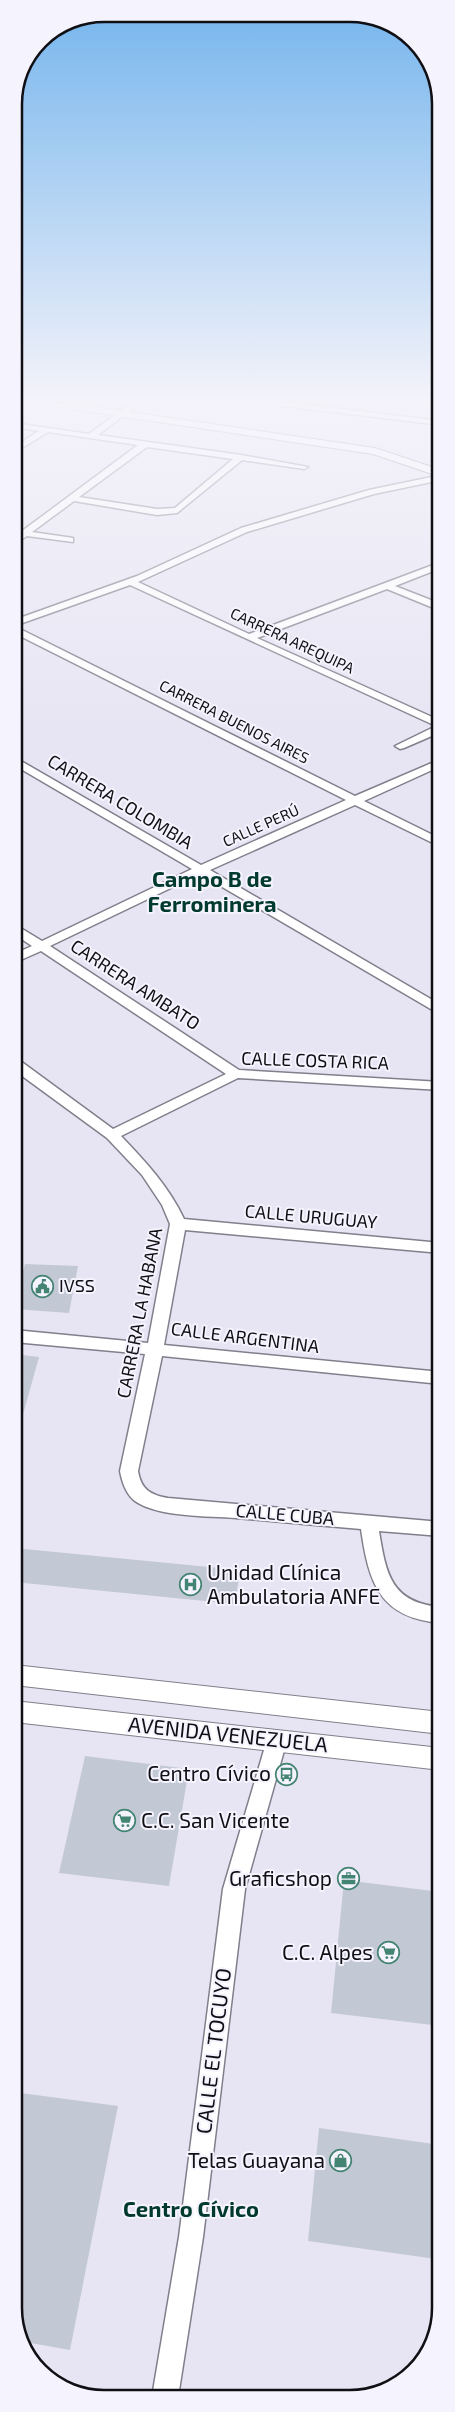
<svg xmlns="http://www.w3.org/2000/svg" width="455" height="2412" font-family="'Exo 2',sans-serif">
  <rect width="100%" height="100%" fill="#e7e5f3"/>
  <g fill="#c3c8d5">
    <path d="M25,1264L78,1266L69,1313L14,1309V1270L23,1271Z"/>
    <path d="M14,1354L39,1357L19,1429H14Z"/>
    <path d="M14,1548L240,1570L235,1604L14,1582Z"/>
    <path d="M85,1756L189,1769L169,1886L59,1873Z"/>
    <path d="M344,1880L441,1892V2026L331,2013Z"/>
    <path d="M21,2093L118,2106L70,2350L25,2342L14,2319V2120Z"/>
    <path d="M319,2128L441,2145L436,2259L308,2241Z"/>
  </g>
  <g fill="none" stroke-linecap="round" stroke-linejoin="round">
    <defs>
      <g id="minor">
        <path d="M131,403H140L98,435L241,455L308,467L304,469L242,460L177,513L157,515L74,501L32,532L73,538V542L27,536L14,544V537L138,445L48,432L14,453V447L39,431L14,427V423L89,434ZM147,447L233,459L175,508L157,509L79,497Z"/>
        <path d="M271,403H293L441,421V425L275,405Z"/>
        <path d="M441,475V480L374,494L247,532L138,582L249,634L441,562V568L395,586L441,604V611L387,589L257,638L441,721V732L404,748L400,749L395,746L436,726L130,585L14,626V620L137,576L241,528L369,490Z"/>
        <path d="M14,626L355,796L441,759V766L364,801L441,839V847L355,805L210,870L441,1005V1015L200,874L50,946L239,1070L441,1082V1090L238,1078L121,1136C146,1162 169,1187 184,1219L441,1243V1253L185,1230L164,1345L441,1372V1384L162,1356L138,1471C141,1489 150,1495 168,1498L441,1522V1536L379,1531C386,1574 391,1603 441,1607V1623C380,1618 369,1584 361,1529C319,1525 278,1522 236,1518C209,1516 157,1517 135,1501C126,1494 122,1482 120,1471L145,1354L14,1342V1330L148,1343L170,1224L162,1205L142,1175L107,1138L14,1070V1059L19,1060L113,1129L226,1074L41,951L14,963V954L32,946L14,934V924L42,941L192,869L14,765V757L201,865L346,800L14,633Z"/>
        <path d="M277,1731L284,1734L287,1740L245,1889L203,2237L178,2397H152L179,2237L223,1889L267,1740L270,1734Z"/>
      </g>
      <g id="tertiary">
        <path d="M46,403H69L375,448L441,470V477L373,454L51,406Z"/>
        <path d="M14,1665L441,1712V1734L14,1685Z"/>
        <path d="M14,1701L441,1748V1770L14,1722Z"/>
      </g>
    </defs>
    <use href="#minor" stroke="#807f8b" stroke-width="3"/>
    <use href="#tertiary" stroke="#807f8b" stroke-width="2"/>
    <use href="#minor" fill="#fff" fill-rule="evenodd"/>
    <use href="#tertiary" fill="#fff" fill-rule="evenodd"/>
  </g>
  <linearGradient id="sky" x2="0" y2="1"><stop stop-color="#75b5ed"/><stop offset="0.54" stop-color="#f4f3fa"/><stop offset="1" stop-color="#f4f3fa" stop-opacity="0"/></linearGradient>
  <rect width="455" height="740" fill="url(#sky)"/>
  <defs>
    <symbol id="civic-ring" viewBox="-11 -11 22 22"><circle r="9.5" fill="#f4f3fe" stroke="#448473" stroke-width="1.5"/><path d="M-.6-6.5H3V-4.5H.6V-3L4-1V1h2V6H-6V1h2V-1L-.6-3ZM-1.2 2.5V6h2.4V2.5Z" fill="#448473"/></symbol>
    <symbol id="hospital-ring" viewBox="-11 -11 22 22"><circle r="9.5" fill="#f4f3fe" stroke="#448473" stroke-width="1.5"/><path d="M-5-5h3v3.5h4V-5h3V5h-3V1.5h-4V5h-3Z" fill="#448473"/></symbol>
    <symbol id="bus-ring" viewBox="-11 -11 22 22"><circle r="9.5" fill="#f4f3fe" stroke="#448473" stroke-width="1.5"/><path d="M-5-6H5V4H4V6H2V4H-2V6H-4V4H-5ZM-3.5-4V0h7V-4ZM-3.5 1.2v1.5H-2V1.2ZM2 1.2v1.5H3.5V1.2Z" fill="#448473"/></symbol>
    <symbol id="supermarket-ring" viewBox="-11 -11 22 22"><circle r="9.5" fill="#f4f3fe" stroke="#448473" stroke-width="1.5"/><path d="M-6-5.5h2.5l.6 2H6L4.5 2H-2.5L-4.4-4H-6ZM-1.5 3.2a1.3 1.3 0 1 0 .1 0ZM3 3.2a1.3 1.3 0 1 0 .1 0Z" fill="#448473"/></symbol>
    <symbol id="office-ring" viewBox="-11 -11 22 22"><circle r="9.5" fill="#f4f3fe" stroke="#448473" stroke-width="1.5"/><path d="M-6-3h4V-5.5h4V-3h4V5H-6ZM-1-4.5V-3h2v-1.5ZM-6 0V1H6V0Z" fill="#448473"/></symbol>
    <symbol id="shop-ring" viewBox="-11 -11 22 22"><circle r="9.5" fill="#f4f3fe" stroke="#448473" stroke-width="1.5"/><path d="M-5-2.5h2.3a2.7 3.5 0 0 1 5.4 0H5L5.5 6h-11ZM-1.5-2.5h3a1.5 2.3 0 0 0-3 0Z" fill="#448473"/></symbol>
  </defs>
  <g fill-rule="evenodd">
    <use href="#civic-ring" x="30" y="1274" width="25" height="25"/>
    <use href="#hospital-ring" x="178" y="1572" width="25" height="25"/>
    <use href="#bus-ring" x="274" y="1762" width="25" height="25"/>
    <use href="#supermarket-ring" x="112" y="1808" width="25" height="25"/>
    <use href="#office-ring" x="336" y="1866" width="25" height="25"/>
    <use href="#supermarket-ring" x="376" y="1940" width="25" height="25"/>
    <use href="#shop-ring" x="328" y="2148" width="25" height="25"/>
  </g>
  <g text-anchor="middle" stroke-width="4" stroke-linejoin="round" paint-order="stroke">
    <g font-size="15" fill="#100f14" stroke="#f4f3fe">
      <text transform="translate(292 641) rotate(25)" y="5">CARRERA AREQUIPA</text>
      <text transform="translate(234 722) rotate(27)" y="5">CARRERA BUENOS AIRES</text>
      <text transform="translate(261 826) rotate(-24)" y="5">CALLE PERÚ</text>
    </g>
    <g font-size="18" fill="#100f14" stroke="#f4f3fe">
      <text transform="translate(120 802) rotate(31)" y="6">CARRERA COLOMBIA</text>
      <text transform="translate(135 985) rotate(33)" y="6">CARRERA AMBATO</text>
      <text transform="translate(315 1061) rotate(2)" y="6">CALLE COSTA RICA</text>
      <text transform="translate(311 1217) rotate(5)" y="6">CALLE URUGUAY</text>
      <text transform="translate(140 1313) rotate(-79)" y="6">CARRERA LA HABANA</text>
      <text transform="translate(245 1338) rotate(7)" y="6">CALLE ARGENTINA</text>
      <text transform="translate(285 1515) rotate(5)" y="6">CALLE CUBA</text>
    </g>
    <g font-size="18" fill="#100f14" stroke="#f4f3fe" text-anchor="start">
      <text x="59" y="1292">IVSS</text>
    </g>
    <g font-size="21" fill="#100f14" stroke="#f4f3fe" text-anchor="end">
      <text x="207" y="1580" text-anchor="start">Unidad Clínica<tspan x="207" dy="24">Ambulatoria ANFE</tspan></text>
      <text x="271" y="1781">Centro Cívico</text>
      <text x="141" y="1828" text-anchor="start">C.C. San Vicente</text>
      <text x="332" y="1886">Graficshop</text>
      <text x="373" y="1960">C.C. Alpes</text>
      <text x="325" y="2168">Telas Guayana</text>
    </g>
    <g font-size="21" fill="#100f14" stroke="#f4f3fe">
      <text transform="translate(228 1735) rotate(6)" y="7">AVENIDA VENEZUELA</text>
      <text transform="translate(214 2051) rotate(-83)" y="7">CALLE EL TOCUYO</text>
    </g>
    <g font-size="22" font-weight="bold" fill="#00392d" stroke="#f4f3fe">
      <text x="212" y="887">Campo B de<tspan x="212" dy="25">Ferrominera</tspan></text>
    </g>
    <g font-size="22" font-weight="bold" fill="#00392d" stroke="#f4f3fe">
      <text x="191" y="2217">Centro Cívico</text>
    </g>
  </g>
  <path d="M0 0H455V2412H0ZM104 22H350A82 82 0 0 1 432 104V2308A82 82 0 0 1 350 2390H104A82 82 0 0 1 22 2308V104A82 82 0 0 1 104 22Z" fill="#f4f3fe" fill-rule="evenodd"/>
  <path fill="none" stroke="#100f14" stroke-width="2.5" d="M104 22H350A82 82 0 0 1 432 104V2308A82 82 0 0 1 350 2390H104A82 82 0 0 1 22 2308V104A82 82 0 0 1 104 22Z"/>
</svg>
